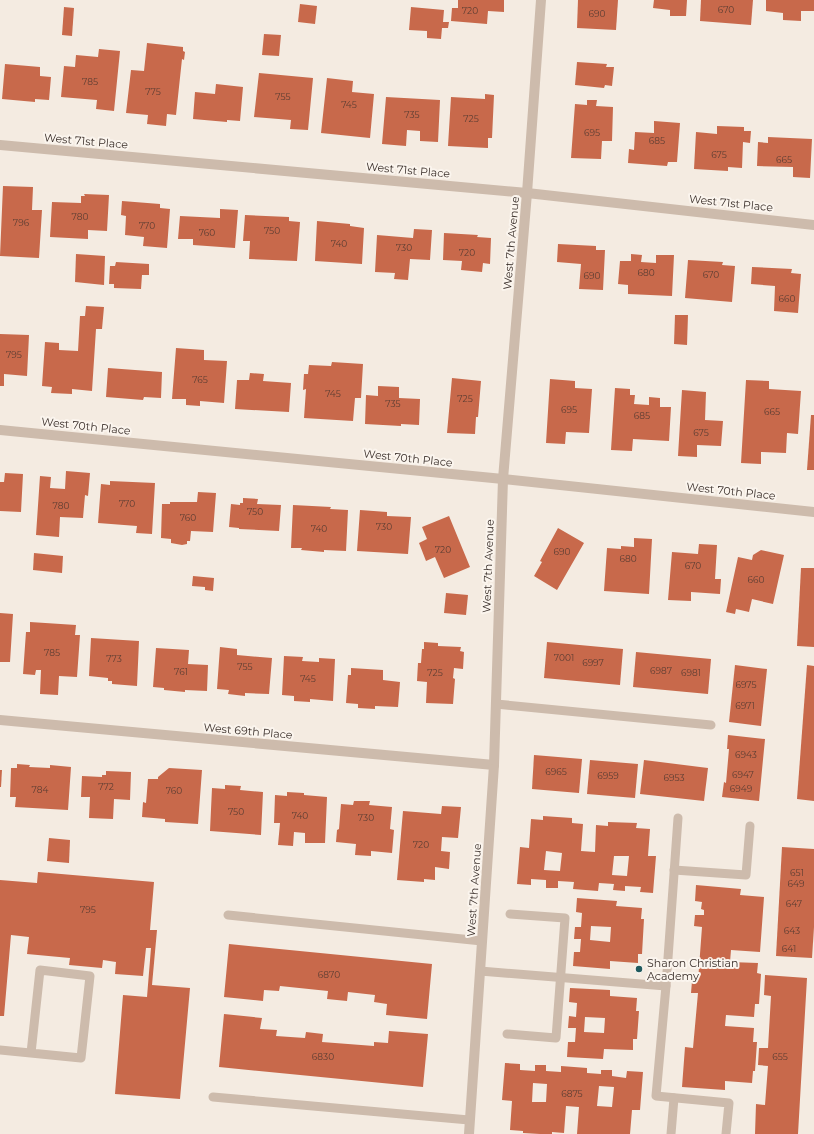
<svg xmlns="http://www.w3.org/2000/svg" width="814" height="1134" font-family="Montserrat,sans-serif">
  <rect width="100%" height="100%" fill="#f4ebe1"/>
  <g fill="#c8694b" fill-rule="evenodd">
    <path d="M458,0H504V12L488,11L487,24L451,21L452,8H458Z"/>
    <path d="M578,0H618L616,30L577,28Z"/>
    <path d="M654,0H687L686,16H670V10L653,8Z"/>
    <path d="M701,0H753L751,25L700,21Z"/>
    <path d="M766,0H814V11H801V21L783,20V13L766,11Z"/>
    <path d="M300,4L317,6L315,24L298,22Z"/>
    <path d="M64,7L74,8L72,36L62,35Z"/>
    <path d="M411,7L444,10L443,22H449L448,28H442L441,39L427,38V31L409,30Z"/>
    <path d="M264,34L281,35L279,56L262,55Z"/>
    <path d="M147,43L183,47V51L185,52L184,60L182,59L176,115L167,114L166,126L147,124L148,115L126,113L131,70L144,71Z"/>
    <path d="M99,49L120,51L114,111L96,109L97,100L61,97L64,66L75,67L76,55L98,57Z"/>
    <path d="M577,62L607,64L606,67H614L612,86L605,85L604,88L575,85Z"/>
    <path d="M5,64L40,67V76L51,77L49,100L35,99V102L2,99Z"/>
    <path d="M259,73L313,78L308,130L290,129L291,120L254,117Z"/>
    <path d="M327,78L353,81L352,92L374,94L370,138L321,133Z"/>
    <path d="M216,84L243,87L240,121L227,120V122L193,119L195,92L215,94Z"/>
    <path d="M485,94L494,95L492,138H488V148L448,146L451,97L485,99Z"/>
    <path d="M386,97L440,100L438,142L420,141V131L407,130L406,146L382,144Z"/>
    <path d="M587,100H597L596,106L613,107L612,141H602L601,159L571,158L575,104L587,105Z"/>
    <path d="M654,121L680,123L677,162H668L667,166L628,163L629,149L634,150L635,132L654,133Z"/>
    <path d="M717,126L744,127V131H751L750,143L743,142L742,168L728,167V171L694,169L696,132L717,134Z"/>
    <path d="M768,137L812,139L810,178L793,177V167L757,166L758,142L768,143Z"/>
    <path d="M3,186L33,187L32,210H42L39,258L0,256Z"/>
    <path d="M84,194L109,195L107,231L88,230V239L50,237L52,202L81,203V196H85Z"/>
    <path d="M122,201L160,204V208L170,209L167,248L143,246L144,237L125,235L126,216L121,215Z"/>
    <path d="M220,209L238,210L235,248L193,245V239H178L180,216L220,218Z"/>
    <path d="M245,215L289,217V221L300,222L297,261L249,259L250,241H243Z"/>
    <path d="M317,221L350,224V226L364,228L362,264L315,261Z"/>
    <path d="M414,229L432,230L430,260L410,259L408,280L394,279L395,273L375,272L377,235L413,238Z"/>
    <path d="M444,233L478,235L477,237L491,238L490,264L483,263L482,272L461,270L462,261L443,260Z"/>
    <path d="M558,244L596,246V250H605L603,290L579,289L581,264L557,262Z"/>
    <path d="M76,254L105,256L104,285L75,282Z"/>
    <path d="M631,254L642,255L641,262L656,263V255H674L672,296L628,294V285L618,284L620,261H631Z"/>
    <path d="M688,260L723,262L722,265L735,266L732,302L685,298Z"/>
    <path d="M116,262L149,264V275H142L141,289L114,288V284H109L110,266H115Z"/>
    <path d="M752,267L792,269L791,273L801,274L798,313L774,311L775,286L751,284Z"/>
    <path d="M86,306L104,307L102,329H96L92,391L72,389V394L51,393L52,387L42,386L45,342L59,343V350L78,351L80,316H85Z"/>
    <path d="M675,315H688L687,345L674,344Z"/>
    <path d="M0,334L29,335L27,376L4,374V386H0Z"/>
    <path d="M176,348L204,350V360L227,361L224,403L200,401V406L186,405V399H172Z"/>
    <path d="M332,362L363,364L361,398H355L353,421L304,418L306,389L303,390L304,374H308L309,365L331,366Z"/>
    <path d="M108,368L162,372L161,398L144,397L143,400L106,397Z"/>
    <path d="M250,373L264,374L263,381L291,383L289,412L235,409L237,380H249Z"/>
    <path d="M452,378L481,381L478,417H476L475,434L447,433Z"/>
    <path d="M550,379L575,381V388L592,389L589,433L566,432L565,444L546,443Z"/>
    <path d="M746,380L769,381V389L801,391L798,434L787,433L786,453L761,452V464L741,463Z"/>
    <path d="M378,386L399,387V398L420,399L419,425L401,424V426L365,424L366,395L378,396Z"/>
    <path d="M615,388L630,389V395H635L634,404L649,405V397L660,398V407H671L669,441L633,439L632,451L611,450Z"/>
    <path d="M682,390L706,392L705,420L723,421L721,446L697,445V457L678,456Z"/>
    <path d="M811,415H814V470H807Z"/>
    <path d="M66,471L90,473L88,496L85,495L83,518L60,517L59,537L36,535L40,476L51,477L50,488L65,489Z"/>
    <path d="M5,473L23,474L21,512L0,511V482H4Z"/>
    <path d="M110,481L155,483L152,534L136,533L137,526L98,523L101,484L110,485Z"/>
    <path d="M198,492L216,493L213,532L191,531L190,541H187V544L182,545L171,543V539L161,538L162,504H170V502H197Z"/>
    <path d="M243,498L258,499L257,504L281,505L279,531L239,529V528L229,527L231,504L240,505V503H243Z"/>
    <path d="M293,505L331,507L330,509L348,510L346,551L324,550V552L301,550L302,548H291Z"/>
    <path d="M360,510L387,512V516L411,517L408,554L357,551Z"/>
    <path d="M449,516L470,567L444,578L435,557L426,561L419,543L427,539L422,527Z"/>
    <path d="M558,528L584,543L557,590L534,576L542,562L540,561Z"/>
    <path d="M634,538L652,539L649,594L604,591L607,548L621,549V546L634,547Z"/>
    <path d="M699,544L717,545L715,579H721L720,594L691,592V601L668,600L672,552L698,554Z"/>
    <path d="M761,550L784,555L773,604L752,599L749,612L736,609L735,614L726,612L738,557L752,560L753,555Z"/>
    <path d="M34,553L63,556L62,573L33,570Z"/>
    <path d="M801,568H814V647L797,646Z"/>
    <path d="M193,576L214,578L213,591L205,590V587L192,586Z"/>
    <path d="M446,593L468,595L466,615L444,613Z"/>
    <path d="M0,613L13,614L10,662H0Z"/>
    <path d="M30,622L76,625L75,635H80L77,677L59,676L58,695L40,694L41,670H36L35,675L23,674L26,632H30Z"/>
    <path d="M91,638L139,641L137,686L112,684V681H108V678L89,676Z"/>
    <path d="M424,642L438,643V646L461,647L460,651L464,652L463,669L454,668L453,678L455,679L453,704L426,703L427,682L417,681L418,663H421L422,649H424Z"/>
    <path d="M547,642L623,649L620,685L544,678Z"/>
    <path d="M220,647L237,649V655L272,658L269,694L245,693V696L228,694L229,690L217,689Z"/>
    <path d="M156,648L189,650L188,664L208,665L207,691L185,690V692L164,690V688L153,687Z"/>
    <path d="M636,652L711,659L708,694L633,687Z"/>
    <path d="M284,656L303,657L302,661L319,662V658L335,659L333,701L310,699V702L294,701V696L282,695Z"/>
    <path d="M735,665L767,669L761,726L729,722Z"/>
    <path d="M807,665L814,666V801L797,799Z"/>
    <path d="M351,668L383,670V680L400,682L398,707L375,706V709L358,708V704L346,703L348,675H351Z"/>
    <path d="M728,735L765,739L759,801L722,797L724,782L726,783L729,749H727Z"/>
    <path d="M534,755L582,759L579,793L532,789Z"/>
    <path d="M590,760L638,764L635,798L587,794Z"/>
    <path d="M644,760L708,768L704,801L640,794Z"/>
    <path d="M17,764L30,765L29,767L50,768V765L71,767L68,810L15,807L16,797H10L11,768H17Z"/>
    <path d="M169,768L202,770L198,824L165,822V819L142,817L143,802L146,803L148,779H158V777Z"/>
    <path d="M0,770H2L1,787H0Z"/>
    <path d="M106,771L131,772L130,800L114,799L113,819L89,818L90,797H81L82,776L102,777V775H106Z"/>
    <path d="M225,785L241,786L240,790L263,792L261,835L210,831L212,788L225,789Z"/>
    <path d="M287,792L304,793V795L327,797L325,843H305V833L294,832L293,846L278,845L280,823H274L275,795L287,796Z"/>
    <path d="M354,801H370L369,805L392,807L390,829L394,830L392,853L371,851V856L355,855L356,844L336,842L337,830L339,829L341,804L353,805Z"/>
    <path d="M442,806L461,807L458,838L442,837L441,851L450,852L449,869L435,867V880L424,879V882L397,880L403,811L441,814Z"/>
    <path d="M543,816L572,818V823L583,824L581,851L595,852L596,825L608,826V822L637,823L636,828L650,829L648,856H656L653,893L640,892L641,887L625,886V891L613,890L614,884L599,883L598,891L573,889L574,882L558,881V888H546V880L531,879V885L517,884L520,847L529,848L531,819L543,820ZM546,851L562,853L560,871L544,870ZM614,856H629L627,876L612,875Z"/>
    <path d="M49,838L70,840L69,863L47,861Z"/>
    <path d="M782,847L814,849V927L812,958L776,956Z"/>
    <path d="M38,872L154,882L150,930H157L152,985L190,988L180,1099L115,1094L123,995L147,997L151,948H146L143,976L115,974L116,962L103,960L102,968L69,965L70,958L27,954L29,937L11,935L4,1016H0V880L37,883Z"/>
    <path d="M696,885L741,889L740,895L764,897L760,952L731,950L730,962L758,963L757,973L761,974L759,1004H755L754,1017L726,1015L725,1026L754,1028L753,1042H757L755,1071H753L752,1083L725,1081V1090L682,1087L685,1047L693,1048L698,993H691L692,981H698L702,927L694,926L695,915H704V910L701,909L702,902L695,901Z"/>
    <path d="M577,898L617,901L616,906L642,908L641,919H644L642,954H638V963L610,961V969L573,966L574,952H580L581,939H574L575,927H581L582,913L576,912ZM591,926L611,927L610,942L590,940Z"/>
    <path d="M229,944L432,964L427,1019L386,1015L387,1004L374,1002L375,995L348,992L347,1001L327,999L328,991L280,986L279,991L264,990L263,1001L224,997Z"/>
    <path d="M765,975L807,978L798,1134H755L756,1104L765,1105L768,1066L758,1065L759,1048H768L771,996L764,995Z"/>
    <path d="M570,988L610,990V996L637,998L636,1011H639L637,1039H633V1050L604,1049L603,1059L567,1057L568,1042H575L576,1028H568L569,1016L576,1017L577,1003L569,1002ZM585,1017L605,1018L604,1033L584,1032Z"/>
    <path d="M224,1014L262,1018L260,1029L277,1030L276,1036L305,1038L306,1032L323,1034L322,1042L374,1046V1042L388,1043L389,1031L428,1034L423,1087L219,1067Z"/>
    <path d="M505,1063L520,1064V1070L535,1071V1065H546V1071L561,1072V1066L587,1068V1073L601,1074V1070H612V1076L626,1078L627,1071L643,1072L640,1110H632L630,1134H577L579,1107L566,1106L564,1133L552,1132V1134H540L523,1133V1131L510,1130L512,1101L502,1100ZM533,1083L547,1084L546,1102H532ZM599,1086L614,1087L612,1107L597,1106Z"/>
  </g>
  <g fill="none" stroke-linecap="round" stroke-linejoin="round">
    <g stroke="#cdbbac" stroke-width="9">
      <path d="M496,704L711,725"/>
      <path d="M674,870L746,875L750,826"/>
      <path d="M228,915L482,941"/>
      <path d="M480,971L666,986L678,818"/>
      <path d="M666,986L656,1096L729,1103L726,1134"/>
      <path d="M507,1034L556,1038L565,918L510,914"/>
      <path d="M0,1050L81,1058L90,976L40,970L31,1053"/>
      <path d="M213,1097L469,1120"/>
      <path d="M671,1134L674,1098"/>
    </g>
    <g stroke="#cdbbac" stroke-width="10">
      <path d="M0,145L527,193L814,225"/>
      <path d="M0,430L503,479L814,512"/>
      <path d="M0,720L494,765"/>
      <path d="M469,1134L494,765L503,479L527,193L541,0"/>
    </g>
  </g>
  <circle fill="#1f5a5e" stroke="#fbf5ee" stroke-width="1.5" cx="639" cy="969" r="4"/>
  <g text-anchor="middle" stroke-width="4" stroke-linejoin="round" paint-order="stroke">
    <g font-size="9" fill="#5e3e33">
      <text x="726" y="13">670</text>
      <text x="470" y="14">720</text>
      <text x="597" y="17">690</text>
      <text x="90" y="85">785</text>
      <text x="153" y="95">775</text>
      <text x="283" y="100">755</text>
      <text x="349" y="108">745</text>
      <text x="412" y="118">735</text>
      <text x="471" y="122">725</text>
      <text x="592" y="136">695</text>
      <text x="657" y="144">685</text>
      <text x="719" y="158">675</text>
      <text x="784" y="163">665</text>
      <text x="80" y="220">780</text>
      <text x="21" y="226">796</text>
      <text x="147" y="229">770</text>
      <text x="272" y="234">750</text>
      <text x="207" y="236">760</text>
      <text x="339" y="247">740</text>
      <text x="404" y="251">730</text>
      <text x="467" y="256">720</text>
      <text x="646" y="276">680</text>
      <text x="711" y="278">670</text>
      <text x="592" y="279">690</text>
      <text x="787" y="302">660</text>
      <text x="14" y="358">795</text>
      <text x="200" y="383">765</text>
      <text x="333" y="397">745</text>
      <text x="465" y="402">725</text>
      <text x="393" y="407">735</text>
      <text x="569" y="413">695</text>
      <text x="772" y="415">665</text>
      <text x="642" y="419">685</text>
      <text x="701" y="436">675</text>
      <text x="127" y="507">770</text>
      <text x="61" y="509">780</text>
      <text x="255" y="515">750</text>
      <text x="188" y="521">760</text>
      <text x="384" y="530">730</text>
      <text x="319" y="532">740</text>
      <text x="443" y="553">720</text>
      <text x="562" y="555">690</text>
      <text x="628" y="562">680</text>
      <text x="693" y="569">670</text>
      <text x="756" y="583">660</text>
      <text x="52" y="656">785</text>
      <text x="564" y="661">7001</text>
      <text x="114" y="662">773</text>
      <text x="593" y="666">6997</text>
      <text x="245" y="670">755</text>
      <text x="661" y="674">6987</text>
      <text x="181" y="675">761</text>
      <text x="435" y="676">725</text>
      <text x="691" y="676">6981</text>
      <text x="308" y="682">745</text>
      <text x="746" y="688">6975</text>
      <text x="745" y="709">6971</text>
      <text x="746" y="758">6943</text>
      <text x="556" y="775">6965</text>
      <text x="743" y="778">6947</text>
      <text x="608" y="779">6959</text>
      <text x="674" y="781">6953</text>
      <text x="106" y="790">772</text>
      <text x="741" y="792">6949</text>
      <text x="40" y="793">784</text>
      <text x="174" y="794">760</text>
      <text x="236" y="815">750</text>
      <text x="300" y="819">740</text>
      <text x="366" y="821">730</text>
      <text x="421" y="848">720</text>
      <text x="797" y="876">651</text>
      <text x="796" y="887">649</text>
      <text x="794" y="907">647</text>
      <text x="88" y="913">795</text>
      <text x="792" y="934">643</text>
      <text x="789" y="952">641</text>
      <text x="329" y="978">6870</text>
      <text x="323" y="1060">6830</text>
      <text x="780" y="1060">655</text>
      <text x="572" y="1097">6875</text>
    </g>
    <g font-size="11" fill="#3b302b" stroke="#fbf5ee">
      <text transform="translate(86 141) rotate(5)" y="4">West 71st Place</text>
      <text transform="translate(408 170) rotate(5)" y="4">West 71st Place</text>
      <text transform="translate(731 203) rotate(6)" y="4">West 71st Place</text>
      <text transform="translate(511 243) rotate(-85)" y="4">West 7th Avenue</text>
      <text transform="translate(86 426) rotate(6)" y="4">West 70th Place</text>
      <text transform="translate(408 458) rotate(6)" y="4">West 70th Place</text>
      <text transform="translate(731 491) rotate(6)" y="4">West 70th Place</text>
      <text transform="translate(488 566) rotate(-88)" y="4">West 7th Avenue</text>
      <text transform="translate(248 731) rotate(5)" y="4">West 69th Place</text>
      <text transform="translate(474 890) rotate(-86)" y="4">West 7th Avenue</text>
    </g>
    <g font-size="11" fill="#3b302b" stroke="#fbf5ee" text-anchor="start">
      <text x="647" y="967">Sharon Christian<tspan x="647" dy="13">Academy</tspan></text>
    </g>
  </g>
</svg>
